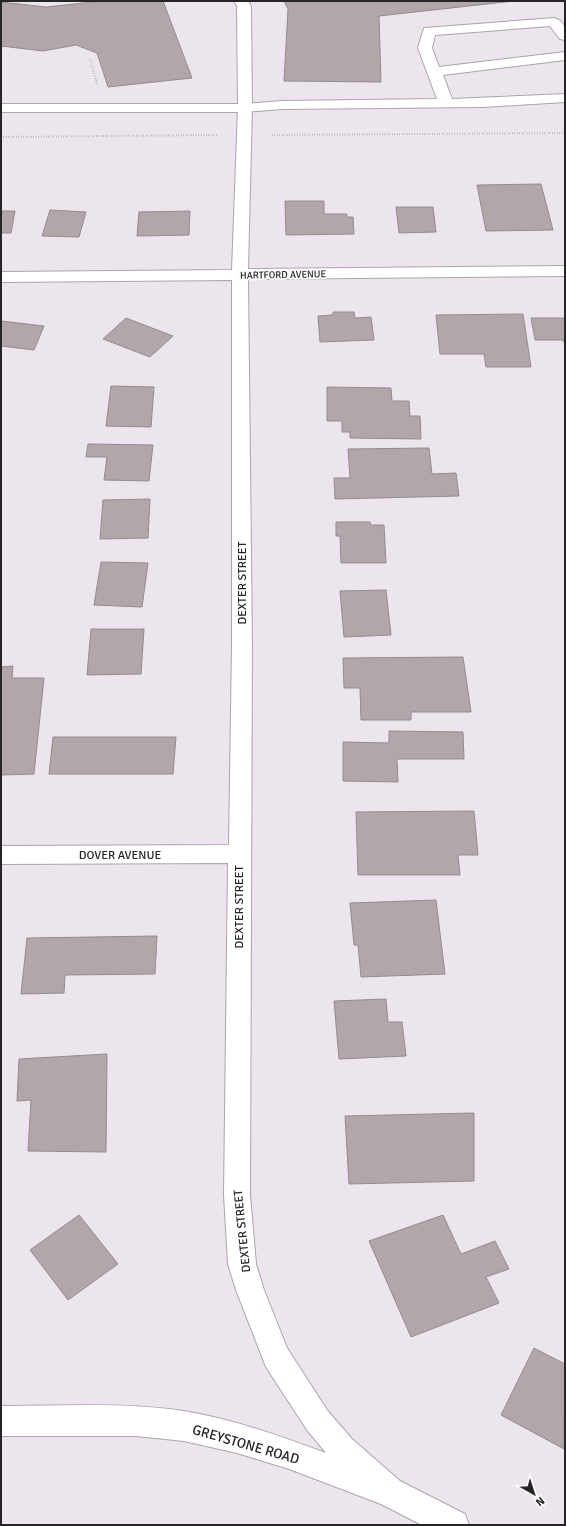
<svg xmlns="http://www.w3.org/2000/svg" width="566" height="1526" font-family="Signika,sans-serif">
  <rect width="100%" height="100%" fill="#ede5ed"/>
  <g fill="#b1a6a9" stroke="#958a8d">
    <path d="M102,1H163L192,78L108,87L97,53L76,45L43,51L1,46V2L46,7Z"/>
    <path d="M284,1H514L379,16L381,82L284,81L288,9Z"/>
    <path d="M541,184L553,230L486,231L477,185Z"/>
    <path d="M285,201H324V214H347V217H353L354,234L286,235Z"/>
    <path d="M396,207H433L436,232L399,233Z"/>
    <path d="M50,210L86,212L79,237L42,236Z"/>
    <path d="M1,211H15L11,233H1Z"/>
    <path d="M190,211L189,235L137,236L139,212Z"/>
    <path d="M333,312H354L355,318L371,317L374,340L320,342L318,316L333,315Z"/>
    <path d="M523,314L531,367H486L484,354H440L436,315Z"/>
    <path d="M126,318L173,336L150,357L103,339Z"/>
    <path d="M531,318H565V344L563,340H535Z"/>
    <path d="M1,321L44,326L34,350L1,346Z"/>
    <path d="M111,386L154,387L151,427L106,426Z"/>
    <path d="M327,387L391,388L392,401H409L410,416H420L421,439L350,438V432H342V421H327Z"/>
    <path d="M88,444L153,445L149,481L104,480L107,457H86Z"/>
    <path d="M429,448L432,474L456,473L459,496L335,499L334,478H350L348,449Z"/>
    <path d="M150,499L148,538L100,539L103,500Z"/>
    <path d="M336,522H370L371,525H384L386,563H341L340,536H336Z"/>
    <path d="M101,562L148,563L142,607L94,605Z"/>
    <path d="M386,590L391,635L344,637L340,591Z"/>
    <path d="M91,629H144L141,674L87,675Z"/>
    <path d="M463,657L471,712H411V720H361L360,688H344L343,658Z"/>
    <path d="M13,666L12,678H44L34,774L1,775V667Z"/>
    <path d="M389,731L463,732L464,759H397L398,782L343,781V742L389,743Z"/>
    <path d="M53,737H176L173,774H49Z"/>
    <path d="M474,811L478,855H458L460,875H358L356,812Z"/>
    <path d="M436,900L445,974L361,977L358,945H354L350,903Z"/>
    <path d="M157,936L155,974L65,975L64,993L21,994L27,938Z"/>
    <path d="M386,999L388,1022H402L406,1056L339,1059L334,1001Z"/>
    <path d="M107,1054L106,1152L28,1151L31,1100L17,1101L19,1059Z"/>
    <path d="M474,1113V1181L349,1184L345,1116Z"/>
    <path d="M79,1215L118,1264L68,1300L30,1250Z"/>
    <path d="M443,1215L461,1254L495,1241L509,1269L486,1277L499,1303L411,1337L369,1241Z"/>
    <path d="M534,1348L565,1364L564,1449L501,1415Z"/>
  </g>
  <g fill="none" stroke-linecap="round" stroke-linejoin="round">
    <defs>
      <path id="service" d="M554,18C566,21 565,30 565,40L560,39L550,26L435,35L432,48L439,67L565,52V60L443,75L452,99L565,94V102L483,107L282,109L245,112H1V104H245L282,101L437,99L418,48L424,28Z"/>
      <path id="minor" d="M234,1H248L251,6L252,108L248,269L565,266V276L248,279L252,644L250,1195L256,1264L264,1290L287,1348L327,1410L352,1439L400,1481L465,1514L469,1525H422L381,1504L289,1469L237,1453L184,1441L136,1436H1V1406C61,1406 124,1402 184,1411C232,1419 280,1436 326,1453L307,1430L266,1367L236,1290L228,1264L224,1195L228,863L1,864V846L229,845L232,644V280L1,282V272L232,270L238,108L237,6Z"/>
    </defs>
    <use href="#service" stroke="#aba4ab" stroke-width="2"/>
    <use href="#minor" stroke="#aba4ab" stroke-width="2"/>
    <g stroke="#979197" stroke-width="2" stroke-dasharray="0.5 2" stroke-linecap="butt">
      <path d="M90,59L97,84"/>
      <path d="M272,135L565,133"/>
      <path d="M1,137L217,135"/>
    </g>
    <use href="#service" fill="#fff" fill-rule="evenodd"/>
    <use href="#minor" fill="#fff" fill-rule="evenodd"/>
  </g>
  <g text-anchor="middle" stroke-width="3.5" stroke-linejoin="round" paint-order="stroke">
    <g font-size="10" fill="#272427" stroke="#fff">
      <text transform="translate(283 274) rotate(-1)" y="4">HARTFORD AVENUE</text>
    </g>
    <g font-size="12" fill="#272427" stroke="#fff">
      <text transform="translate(242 583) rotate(-90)" y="4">DEXTER STREET</text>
      <text x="120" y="859">DOVER AVENUE</text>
      <text transform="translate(239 907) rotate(-90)" y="4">DEXTER STREET</text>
      <text transform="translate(242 1231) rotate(-96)" y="4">DEXTER STREET</text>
    </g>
    <g font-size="14" fill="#272427" stroke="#fff">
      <text transform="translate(246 1444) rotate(16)" y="5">GREYSTONE ROAD</text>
    </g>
  </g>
  <rect width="566" height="1526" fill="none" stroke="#272427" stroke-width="4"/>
  <g transform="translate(534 1494) rotate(141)" stroke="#ffffff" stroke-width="3" paint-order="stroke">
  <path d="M0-3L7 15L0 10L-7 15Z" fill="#272427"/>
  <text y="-6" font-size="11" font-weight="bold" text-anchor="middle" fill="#272427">N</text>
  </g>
</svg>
